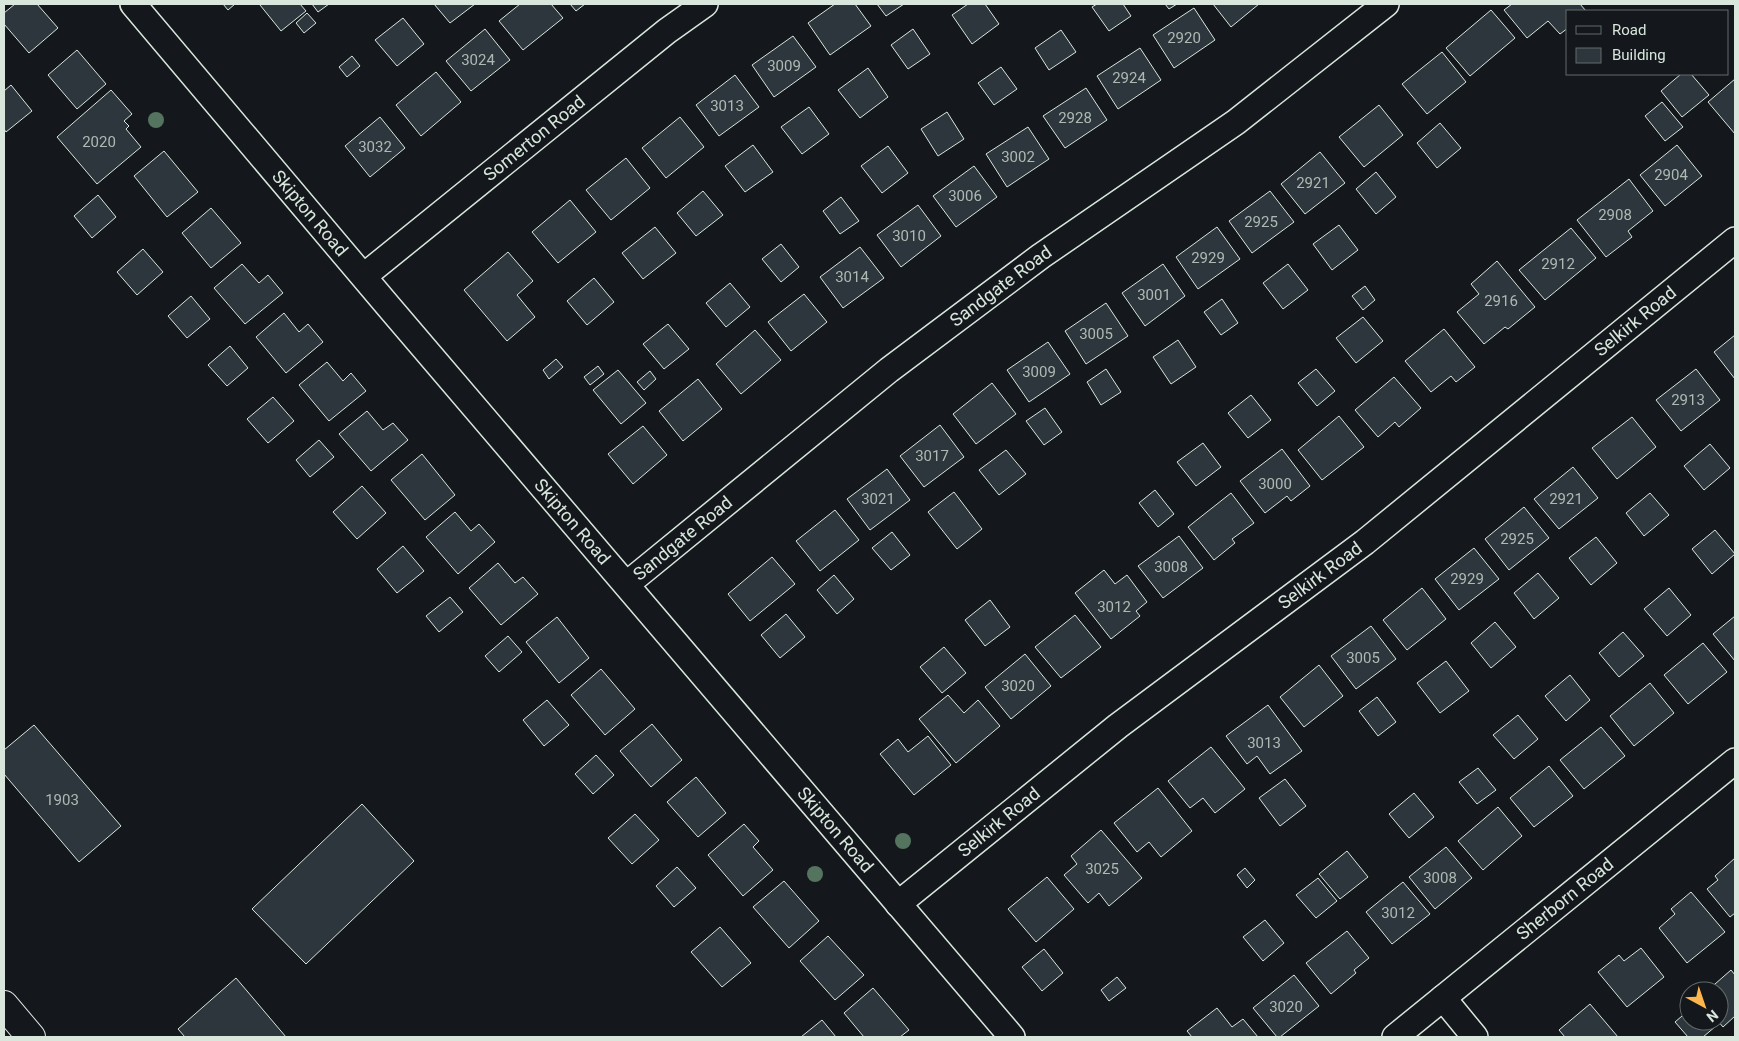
<svg xmlns="http://www.w3.org/2000/svg" width="1739" height="1041" font-family="Roboto,sans-serif">
  <rect width="100%" height="100%" fill="#14181c"/>
  <g fill="#2c363c" stroke="#d8e6dc">
    <path d="M15,4H37L58,28L29,53L4,24V13Z"/>
    <path d="M223,4H235L228,10Z"/>
    <path d="M262,4H300L306,11L281,31L260,5Z"/>
    <path d="M312,4H329L318,12Z"/>
    <path d="M434,4H475L450,23Z"/>
    <path d="M520,4H551L563,18L523,50L499,21Z"/>
    <path d="M570,4H585L576,11Z"/>
    <path d="M835,4H855L871,26L830,55L808,23Z"/>
    <path d="M877,4H904L886,16Z"/>
    <path d="M968,4H985L999,24L972,44L952,15Z"/>
    <path d="M1097,4H1123L1131,16L1109,31L1092,7Z"/>
    <path d="M1165,4H1177L1169,9Z"/>
    <path d="M1213,4H1259L1231,27Z"/>
    <path d="M1512,4H1580L1586,11H1568V28L1560,34L1548,21L1527,38L1504,10Z"/>
    <path d="M1194,8L1215,40L1174,68L1153,35Z"/>
    <path d="M1491,10L1515,38L1470,76L1446,48Z"/>
    <path d="M307,13L316,23L304,33L296,23Z"/>
    <path d="M403,18L424,44L397,66L375,40Z"/>
    <path d="M485,29L510,60L471,91L446,61Z"/>
    <path d="M913,29L930,54L908,69L891,45Z"/>
    <path d="M1061,30L1076,52L1049,70L1035,48Z"/>
    <path d="M793,36L816,67L774,97L752,65Z"/>
    <path d="M1140,48L1161,80L1118,109L1097,76Z"/>
    <path d="M77,50L106,84L77,109L48,75Z"/>
    <path d="M1442,52L1466,82L1427,114L1402,84Z"/>
    <path d="M352,56L360,66L347,77L339,67Z"/>
    <path d="M1001,67L1017,89L994,105L978,83Z"/>
    <path d="M868,68L888,97L860,118L838,90Z"/>
    <path d="M436,72L461,102L421,136L396,105Z"/>
    <path d="M1681,74H1691L1709,95L1682,117L1661,91Z"/>
    <path d="M735,75L759,107L719,136L696,105Z"/>
    <path d="M1735,79V134L1708,102Z"/>
    <path d="M11,85L32,111L6,132L4,129V91Z"/>
    <path d="M1086,88L1107,120L1065,148L1043,116Z"/>
    <path d="M111,90L132,114L124,121L129,126L126,129L141,147L97,184L57,137Z"/>
    <path d="M1662,102L1683,127L1665,141L1645,116Z"/>
    <path d="M1379,105L1403,135L1364,167L1339,137Z"/>
    <path d="M809,107L829,134L802,154L781,127Z"/>
    <path d="M947,112L964,139L938,156L921,129Z"/>
    <path d="M380,117L405,148L370,177L345,146Z"/>
    <path d="M680,117L704,147L666,178L642,148Z"/>
    <path d="M1440,123L1461,148L1437,168L1417,143Z"/>
    <path d="M1028,127L1049,159L1007,187L986,154Z"/>
    <path d="M753,145L773,172L745,192L725,166Z"/>
    <path d="M1677,145L1702,176L1665,206L1640,175Z"/>
    <path d="M888,146L908,173L882,193L861,166Z"/>
    <path d="M164,151L198,192L167,217L134,176Z"/>
    <path d="M1320,152L1345,183L1305,214L1281,184Z"/>
    <path d="M626,158L650,188L611,220L586,190Z"/>
    <path d="M974,166L997,197L956,227L933,196Z"/>
    <path d="M1376,172L1396,197L1376,214L1356,189Z"/>
    <path d="M1629,179L1653,211L1628,231L1632,237L1606,257L1577,220Z"/>
    <path d="M703,191L723,215L696,236L677,213Z"/>
    <path d="M1270,191L1294,222L1252,253L1229,221Z"/>
    <path d="M98,195L116,217L92,238L74,216Z"/>
    <path d="M841,197L859,221L840,234L823,211Z"/>
    <path d="M570,200L596,232L558,263L532,232Z"/>
    <path d="M918,205L941,236L901,267L877,235Z"/>
    <path d="M211,208L241,243L211,268L182,233Z"/>
    <path d="M1339,225L1358,250L1332,270L1313,244Z"/>
    <path d="M655,227L676,253L643,279L622,253Z"/>
    <path d="M1217,227L1240,259L1198,289L1176,257Z"/>
    <path d="M1571,228L1596,258L1545,300L1519,270Z"/>
    <path d="M781,244L799,267L781,282L762,259Z"/>
    <path d="M860,247L884,278L843,308L820,277Z"/>
    <path d="M143,249L163,272L137,295L117,272Z"/>
    <path d="M508,252L533,281L517,295L535,317L507,341L464,290Z"/>
    <path d="M1497,261L1535,307L1508,329L1505,327L1484,344L1457,312L1479,294L1471,284Z"/>
    <path d="M242,264L259,283L268,275L283,293L245,324L214,288Z"/>
    <path d="M1163,264L1185,296L1145,326L1122,293Z"/>
    <path d="M1288,264L1308,290L1283,309L1263,283Z"/>
    <path d="M594,278L614,302L587,325L567,301Z"/>
    <path d="M730,283L750,307L726,327L706,303Z"/>
    <path d="M1365,286L1375,300L1363,310L1352,296Z"/>
    <path d="M804,294L827,322L791,351L768,322Z"/>
    <path d="M191,296L210,319L187,338L168,316Z"/>
    <path d="M1222,299L1238,323L1221,335L1204,312Z"/>
    <path d="M1106,303L1128,336L1086,364L1065,331Z"/>
    <path d="M284,313L299,332L308,324L323,342L286,373L256,337Z"/>
    <path d="M1363,317L1383,341L1356,363L1336,338Z"/>
    <path d="M668,324L689,349L664,369L643,344Z"/>
    <path d="M1444,329L1475,367L1456,382L1451,376L1431,392L1405,361Z"/>
    <path d="M755,330L781,360L741,394L716,364Z"/>
    <path d="M1735,335V379L1714,352Z"/>
    <path d="M1178,340L1196,367L1171,384L1153,357Z"/>
    <path d="M1048,342L1070,374L1029,402L1007,370Z"/>
    <path d="M230,346L248,368L227,386L208,365Z"/>
    <path d="M556,359L563,367L549,379L543,370Z"/>
    <path d="M327,362L343,381L351,373L366,391L329,421L299,385Z"/>
    <path d="M598,366L604,374L590,385L584,377Z"/>
    <path d="M1106,369L1121,392L1101,405L1087,382Z"/>
    <path d="M1316,369L1335,391L1317,406L1298,383Z"/>
    <path d="M1696,369L1720,400L1681,431L1656,400Z"/>
    <path d="M618,370L646,403L621,424L593,390Z"/>
    <path d="M650,371L656,379L644,390L637,382Z"/>
    <path d="M1394,377L1421,408L1399,427L1395,422L1378,437L1355,410Z"/>
    <path d="M698,379L722,409L683,441L659,411Z"/>
    <path d="M992,383L1016,414L976,444L953,414Z"/>
    <path d="M1251,395L1271,420L1248,438L1228,413Z"/>
    <path d="M273,397L294,421L268,443L247,419Z"/>
    <path d="M1045,408L1062,432L1044,445L1026,421Z"/>
    <path d="M367,411L383,430L393,423L408,440L371,471L339,434Z"/>
    <path d="M1339,416L1364,447L1322,480L1298,450Z"/>
    <path d="M1632,417L1656,447L1617,479L1592,448Z"/>
    <path d="M940,425L964,457L924,487L900,456Z"/>
    <path d="M643,426L667,455L633,484L608,454Z"/>
    <path d="M319,440L334,457L310,477L296,460Z"/>
    <path d="M1203,443L1221,467L1196,486L1177,462Z"/>
    <path d="M1710,444L1730,468L1704,490L1684,466Z"/>
    <path d="M1282,449L1310,486L1291,501L1287,496L1265,513L1240,481Z"/>
    <path d="M1006,450L1026,474L999,495L979,470Z"/>
    <path d="M422,454L455,495L425,520L391,480Z"/>
    <path d="M1573,467L1598,498L1559,529L1534,499Z"/>
    <path d="M887,469L910,500L870,530L847,499Z"/>
    <path d="M362,486L386,513L357,539L333,512Z"/>
    <path d="M1155,490L1174,514L1158,527L1139,503Z"/>
    <path d="M954,492L982,529L957,549L928,512Z"/>
    <path d="M1231,493L1254,523L1232,539L1235,543L1214,560L1188,527Z"/>
    <path d="M1650,493L1669,515L1644,536L1626,513Z"/>
    <path d="M1524,507L1549,538L1509,570L1485,539Z"/>
    <path d="M835,510L859,540L820,571L796,541Z"/>
    <path d="M455,512L471,531L479,524L495,542L458,574L426,537Z"/>
    <path d="M1715,530L1735,554L1712,574L1692,549Z"/>
    <path d="M892,532L910,555L891,570L872,548Z"/>
    <path d="M1179,536L1203,568L1163,598L1138,566Z"/>
    <path d="M1596,537L1617,563L1591,585L1569,558Z"/>
    <path d="M403,546L424,571L397,593L377,569Z"/>
    <path d="M1474,548L1499,579L1459,610L1435,579Z"/>
    <path d="M772,557L795,584L750,621L728,594Z"/>
    <path d="M498,563L515,583L523,577L538,594L501,625L469,588Z"/>
    <path d="M1104,570L1115,584L1127,575L1147,602L1136,611L1140,616L1111,639L1075,593Z"/>
    <path d="M1538,573L1559,598L1534,619L1514,593Z"/>
    <path d="M834,575L854,599L837,614L817,590Z"/>
    <path d="M1422,588L1446,619L1407,650L1383,620Z"/>
    <path d="M1669,588L1691,615L1667,636L1644,609Z"/>
    <path d="M450,597L463,612L439,632L426,616Z"/>
    <path d="M990,600L1010,627L985,646L965,620Z"/>
    <path d="M786,614L805,637L780,658L761,635Z"/>
    <path d="M1075,615L1101,647L1061,678L1035,647Z"/>
    <path d="M1735,616V661L1713,634Z"/>
    <path d="M557,617L589,658L559,683L526,642Z"/>
    <path d="M1495,622L1516,647L1491,668L1471,643Z"/>
    <path d="M1371,626L1396,659L1356,689L1331,656Z"/>
    <path d="M1623,632L1644,656L1619,677L1599,653Z"/>
    <path d="M508,636L522,652L499,672L485,656Z"/>
    <path d="M1703,643L1727,672L1688,704L1664,675Z"/>
    <path d="M944,647L966,673L942,693L920,667Z"/>
    <path d="M1025,654L1051,686L1011,719L985,687Z"/>
    <path d="M1446,661L1469,691L1440,713L1417,683Z"/>
    <path d="M1319,665L1343,696L1304,727L1280,697Z"/>
    <path d="M601,669L635,709L605,735L571,695Z"/>
    <path d="M1570,675L1590,700L1566,721L1545,696Z"/>
    <path d="M1650,683L1674,713L1634,746L1610,716Z"/>
    <path d="M948,695L964,713L978,700L1000,726L956,763L919,719Z"/>
    <path d="M1377,697L1396,722L1378,736L1359,711Z"/>
    <path d="M547,700L569,725L544,746L523,720Z"/>
    <path d="M1268,705L1302,751L1270,774L1257,756L1247,764L1226,736Z"/>
    <path d="M1518,715L1538,739L1514,759L1493,735Z"/>
    <path d="M652,724L682,760L651,787L620,751Z"/>
    <path d="M34,725L121,826L79,862L4,774V750Z"/>
    <path d="M1601,727L1625,756L1584,789L1560,760Z"/>
    <path d="M928,736L951,765L914,795L880,754L898,739L908,752Z"/>
    <path d="M1211,747L1245,789L1215,813L1203,798L1190,808L1168,781Z"/>
    <path d="M596,755L614,775L593,794L575,774Z"/>
    <path d="M1549,766L1573,796L1534,827L1510,798Z"/>
    <path d="M1478,768L1496,790L1477,804L1459,782Z"/>
    <path d="M696,777L726,813L698,837L667,802Z"/>
    <path d="M1285,779L1306,806L1280,826L1259,798Z"/>
    <path d="M1158,788L1192,831L1161,857L1149,842L1137,852L1114,823Z"/>
    <path d="M1414,793L1434,817L1409,838L1389,814Z"/>
    <path d="M362,804L414,861L306,964L252,909Z"/>
    <path d="M1498,807L1522,836L1483,870L1458,841Z"/>
    <path d="M635,814L659,840L632,864L608,838Z"/>
    <path d="M744,824L759,841L753,847L773,870L743,896L708,855Z"/>
    <path d="M1101,830L1142,878L1109,906L1099,893L1088,903L1064,875L1077,864L1071,856Z"/>
    <path d="M1446,847L1472,878L1435,909L1409,877Z"/>
    <path d="M1347,851L1368,877L1340,899L1319,874Z"/>
    <path d="M1735,858V913L1730,917L1707,889L1718,880L1715,876Z"/>
    <path d="M677,867L696,888L674,907L656,886Z"/>
    <path d="M1245,868L1255,880L1247,888L1237,875Z"/>
    <path d="M1047,877L1074,909L1036,942L1008,909Z"/>
    <path d="M1318,878L1337,901L1316,918L1296,895Z"/>
    <path d="M784,881L819,921L789,948L753,907Z"/>
    <path d="M1403,882L1430,914L1392,944L1366,912Z"/>
    <path d="M1691,892L1725,932L1687,963L1659,928L1675,914L1671,909Z"/>
    <path d="M1265,920L1284,943L1263,961L1243,937Z"/>
    <path d="M720,927L751,963L722,987L691,952Z"/>
    <path d="M1347,931L1369,958L1354,970L1356,973L1331,994L1306,963Z"/>
    <path d="M828,936L864,975L835,1000L800,961Z"/>
    <path d="M1641,948L1664,977L1627,1007L1598,972L1619,955L1624,961Z"/>
    <path d="M1044,949L1063,973L1042,991L1022,967Z"/>
    <path d="M1731,970L1735,975V1016L1723,1027L1718,1021L1719,991H1707Z"/>
    <path d="M1294,975L1319,1006L1280,1037H1277L1253,1008Z"/>
    <path d="M1117,977L1126,988L1109,1001L1101,990Z"/>
    <path d="M236,978L286,1037H185L178,1029Z"/>
    <path d="M873,988L909,1030L900,1037H864L844,1013Z"/>
    <path d="M1590,1004L1618,1037H1565L1559,1030Z"/>
    <path d="M1217,1008L1232,1027L1243,1019L1258,1037H1192L1187,1031Z"/>
    <path d="M1689,1010V1021H1711L1716,1026L1703,1037H1688L1675,1022Z"/>
    <path d="M822,1020L836,1037H801Z"/>
  </g>
  <g fill="none" stroke-linecap="round" stroke-linejoin="round">
    <defs>
      <g id="minor">
        <path id="s1" d="M133,4L389,307L1012,1037"/>
        <path id="s2" d="M364,276L667,31L705,4"/>
        <path id="s3" d="M627,584L889,370L1041,256L1236,122L1386,4"/>
        <path id="s4" d="M898,904L1118,726L1365,542L1735,240"/>
        <path d="M1443,998L1475,1037"/>
        <path id="s5" d="M1395,1037L1735,761"/>
      </g>
      <path id="secondary" d="M4,1005L31,1037"/>
    </defs>
    <use href="#minor" stroke="#d8e6dc" stroke-width="28"/>
    <use href="#secondary" stroke="#d8e6dc" stroke-width="30"/>
    <use href="#minor" stroke="#14181c" stroke-width="25"/>
    <use href="#secondary" stroke="#14181c" stroke-width="28"/>
  </g>
  <g fill="#55745f">
    <circle cx="156" cy="120" r="8"/>
    <circle cx="903" cy="841" r="8"/>
    <circle cx="815" cy="874" r="8"/>
  </g>
  <g text-anchor="middle" stroke-width="4" stroke-linejoin="round" paint-order="stroke">
    <g font-size="15" fill="#adbab4">
      <text x="1184" y="43">2920</text>
      <text x="478" y="65">3024</text>
      <text x="784" y="71">3009</text>
      <text x="1129" y="83">2924</text>
      <text x="727" y="111">3013</text>
      <text x="1075" y="123">2928</text>
      <text x="99" y="147">2020</text>
      <text x="375" y="152">3032</text>
      <text x="1018" y="162">3002</text>
      <text x="1671" y="180">2904</text>
      <text x="1313" y="188">2921</text>
      <text x="965" y="201">3006</text>
      <text x="1615" y="220">2908</text>
      <text x="1261" y="227">2925</text>
      <text x="909" y="241">3010</text>
      <text x="1208" y="263">2929</text>
      <text x="1558" y="269">2912</text>
      <text x="852" y="282">3014</text>
      <text x="1154" y="300">3001</text>
      <text x="1501" y="306">2916</text>
      <text x="1096" y="339">3005</text>
      <text x="1039" y="377">3009</text>
      <text x="1688" y="405">2913</text>
      <text x="932" y="461">3017</text>
      <text x="1275" y="489">3000</text>
      <text x="878" y="504">3021</text>
      <text x="1566" y="504">2921</text>
      <text x="1517" y="544">2925</text>
      <text x="1171" y="572">3008</text>
      <text x="1467" y="584">2929</text>
      <text x="1114" y="612">3012</text>
      <text x="1363" y="663">3005</text>
      <text x="1018" y="691">3020</text>
      <text x="1264" y="748">3013</text>
      <text x="62" y="805">1903</text>
      <text x="1102" y="874">3025</text>
      <text x="1440" y="883">3008</text>
      <text x="1398" y="918">3012</text>
      <text x="1286" y="1012">3020</text>
    </g>
    <g font-size="18" fill="#d8e6dc" stroke="#14181c">
      <text dy="6" stroke="none"><textPath href="#s2" startOffset="219">Somerton Road</textPath></text>
      <text dy="6" stroke="none"><textPath href="#s1" startOffset="274">Skipton Road</textPath></text>
      <text dy="6" stroke="none"><textPath href="#s3" startOffset="478">Sandgate Road</textPath></text>
      <text dy="6" stroke="none"><textPath href="#s4" startOffset="940">Selkirk Road</textPath></text>
      <text dy="6" stroke="none"><textPath href="#s1" startOffset="679">Skipton Road</textPath></text>
      <text dy="6" stroke="none"><textPath href="#s3" startOffset="72">Sandgate Road</textPath></text>
      <text dy="6" stroke="none"><textPath href="#s4" startOffset="535">Selkirk Road</textPath></text>
      <text dy="6" stroke="none"><textPath href="#s4" startOffset="130">Selkirk Road</textPath></text>
      <text dy="6" stroke="none"><textPath href="#s1" startOffset="1084">Skipton Road</textPath></text>
      <text dy="6" stroke="none"><textPath href="#s5" startOffset="219">Sherborn Road</textPath></text>
    </g>
  </g>
  <rect width="1739" height="1041" fill="none" stroke="#d8e6dc" stroke-width="10"/>
  <rect x="1566" y="10" width="162" height="65" fill="#14181c" stroke="#626a69"/>
  <rect x="1576" y="26" width="25" height="8" fill="#14181c" stroke="#626a69"/>
  <text x="1612" y="35" font-size="15" fill="#d8e6dc">Road</text>
  <rect x="1576" y="48" width="25" height="15" fill="#2c363c" stroke="#626a69"/>
  <text x="1612" y="60" font-size="15" fill="#d8e6dc">Building</text>
  <g transform="translate(1704 1006) rotate(140)"><circle r="24" fill="#14181c" stroke="#626a69"/>
  <path d="M0-4L9 19L0 12L-9 19Z" fill="#ffb74d"/>
  <text y="-8" font-size="14" font-weight="bold" text-anchor="middle" fill="#d8e6dc">N</text>
  </g>
</svg>
